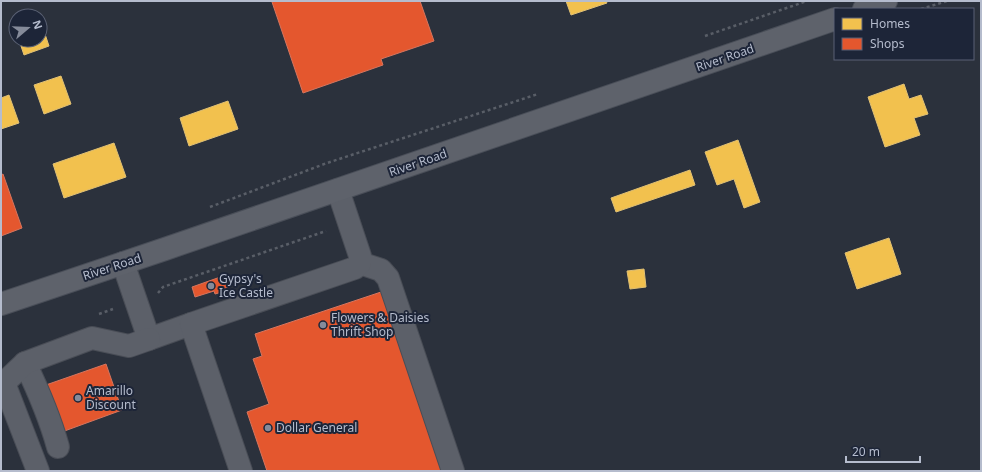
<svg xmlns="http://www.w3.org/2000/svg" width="982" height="472" font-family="'Noto Sans',sans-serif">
  <rect width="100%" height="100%" fill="#2b313c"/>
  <g fill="#f2c14e" stroke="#e0c074">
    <path d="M566,1H606L607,3L571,15Z"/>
    <path d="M40,19L49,46L24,55L19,40H40Z"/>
    <path d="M61,76L71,104L44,114L34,85Z"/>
    <path d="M904,84L909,99L921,95L928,114L914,118L920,135L885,147L868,97Z"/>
    <path d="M9,95L19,123L1,129V98Z"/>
    <path d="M228,101L238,129L189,146L180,118Z"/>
    <path d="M738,140L760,202L744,208L734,179L717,185L705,152Z"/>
    <path d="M114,143L126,177L64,198L53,164Z"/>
    <path d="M690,170L695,185L616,212L611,198Z"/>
    <path d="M889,238L901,274L857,289L845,253Z"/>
    <path d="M644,269L646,287L630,289L627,271Z"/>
  </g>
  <g fill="#e4572e" stroke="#d6755e">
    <path d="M274,1H420L434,41L381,59L383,65L303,93L272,2Z"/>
    <path d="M3,174L22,228L1,236V175Z"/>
    <path d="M226,275L231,286L221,290L222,292L215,294L214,291L195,297L192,287Z"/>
    <path d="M384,291L447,471H267L247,412L269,404L253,359L262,356L255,334Z"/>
    <path d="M106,364L122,410L59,433L43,386Z"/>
  </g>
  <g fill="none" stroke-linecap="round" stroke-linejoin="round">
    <defs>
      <g id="minor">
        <path d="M123,263L149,339L191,324"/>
        <path d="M360,263L381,270L388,278L453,471"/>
        <path d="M25,363C38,390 50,418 58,447"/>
        <path d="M38,471L4,383L25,363L92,338L129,346L149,339"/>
        <path d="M241,471L191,324L355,268L360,263V256L338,190"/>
      </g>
      <g id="major">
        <path d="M864,9L886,1"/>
        <path d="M1,304L165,249L835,19"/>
      </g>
    </defs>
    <use href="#minor" stroke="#494d56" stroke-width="24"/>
    <use href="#major" stroke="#494e58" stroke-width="24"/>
    <g stroke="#595e67" stroke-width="2.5" stroke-dasharray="3 3" stroke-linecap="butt">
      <path d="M921,9L947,1"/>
      <path d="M705,36L807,1"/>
      <path d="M210,207L327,163L538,94"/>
      <path d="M158,293L163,287L326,231"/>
      <path d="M99,314L113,309"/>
    </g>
    <use href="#minor" stroke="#5c6069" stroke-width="22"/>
    <use href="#major" stroke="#5e626b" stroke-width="22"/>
  </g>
  <g fill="#858b9a" stroke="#1d2538" stroke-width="1.5">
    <circle cx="211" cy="286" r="4"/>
    <circle cx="323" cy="325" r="4"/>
    <circle cx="78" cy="398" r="4"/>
    <circle cx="268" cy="428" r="4"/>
  </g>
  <g text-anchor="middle" stroke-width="4" stroke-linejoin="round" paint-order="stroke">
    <g font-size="12" fill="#b5bccd" stroke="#1d2538">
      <text transform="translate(725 58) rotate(-19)" y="4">River Road</text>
      <text transform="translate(418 163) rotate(-19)" y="4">River Road</text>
      <text transform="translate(112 267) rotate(-18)" y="4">River Road</text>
    </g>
    <g font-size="12" fill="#b5bccd" stroke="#1d2538" text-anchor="start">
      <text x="219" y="283">Gypsy's<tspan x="219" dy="14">Ice Castle</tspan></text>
      <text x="331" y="322">Flowers &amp; Daisies<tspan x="331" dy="14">Thrift Shop</tspan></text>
      <text x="86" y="395">Amarillo<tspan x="86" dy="14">Discount</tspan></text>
      <text x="276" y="432">Dollar General</text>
    </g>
  </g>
  <rect width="982" height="472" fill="none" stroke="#b5bccd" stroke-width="4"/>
  <rect x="834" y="8" width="140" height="52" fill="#1d2538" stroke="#5a6174"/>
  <rect x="842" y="18" width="20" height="12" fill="#f2c14e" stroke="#5a6174"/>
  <text x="870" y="28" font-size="12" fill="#b5bccd">Homes</text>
  <rect x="842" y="38" width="20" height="12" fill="#e4572e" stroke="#5a6174"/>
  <text x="870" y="48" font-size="12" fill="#b5bccd">Shops</text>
  <g transform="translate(28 28) rotate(71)"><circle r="19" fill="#1d2538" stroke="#5a6174"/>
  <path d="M0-3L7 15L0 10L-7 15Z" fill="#858b9a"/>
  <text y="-6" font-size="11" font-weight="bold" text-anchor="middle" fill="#b5bccd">N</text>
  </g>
  <path d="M846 456v6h74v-6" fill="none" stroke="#b5bccd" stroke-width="2"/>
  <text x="852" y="456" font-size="12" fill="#b5bccd" stroke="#1d2538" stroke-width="3" paint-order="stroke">20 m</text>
</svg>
